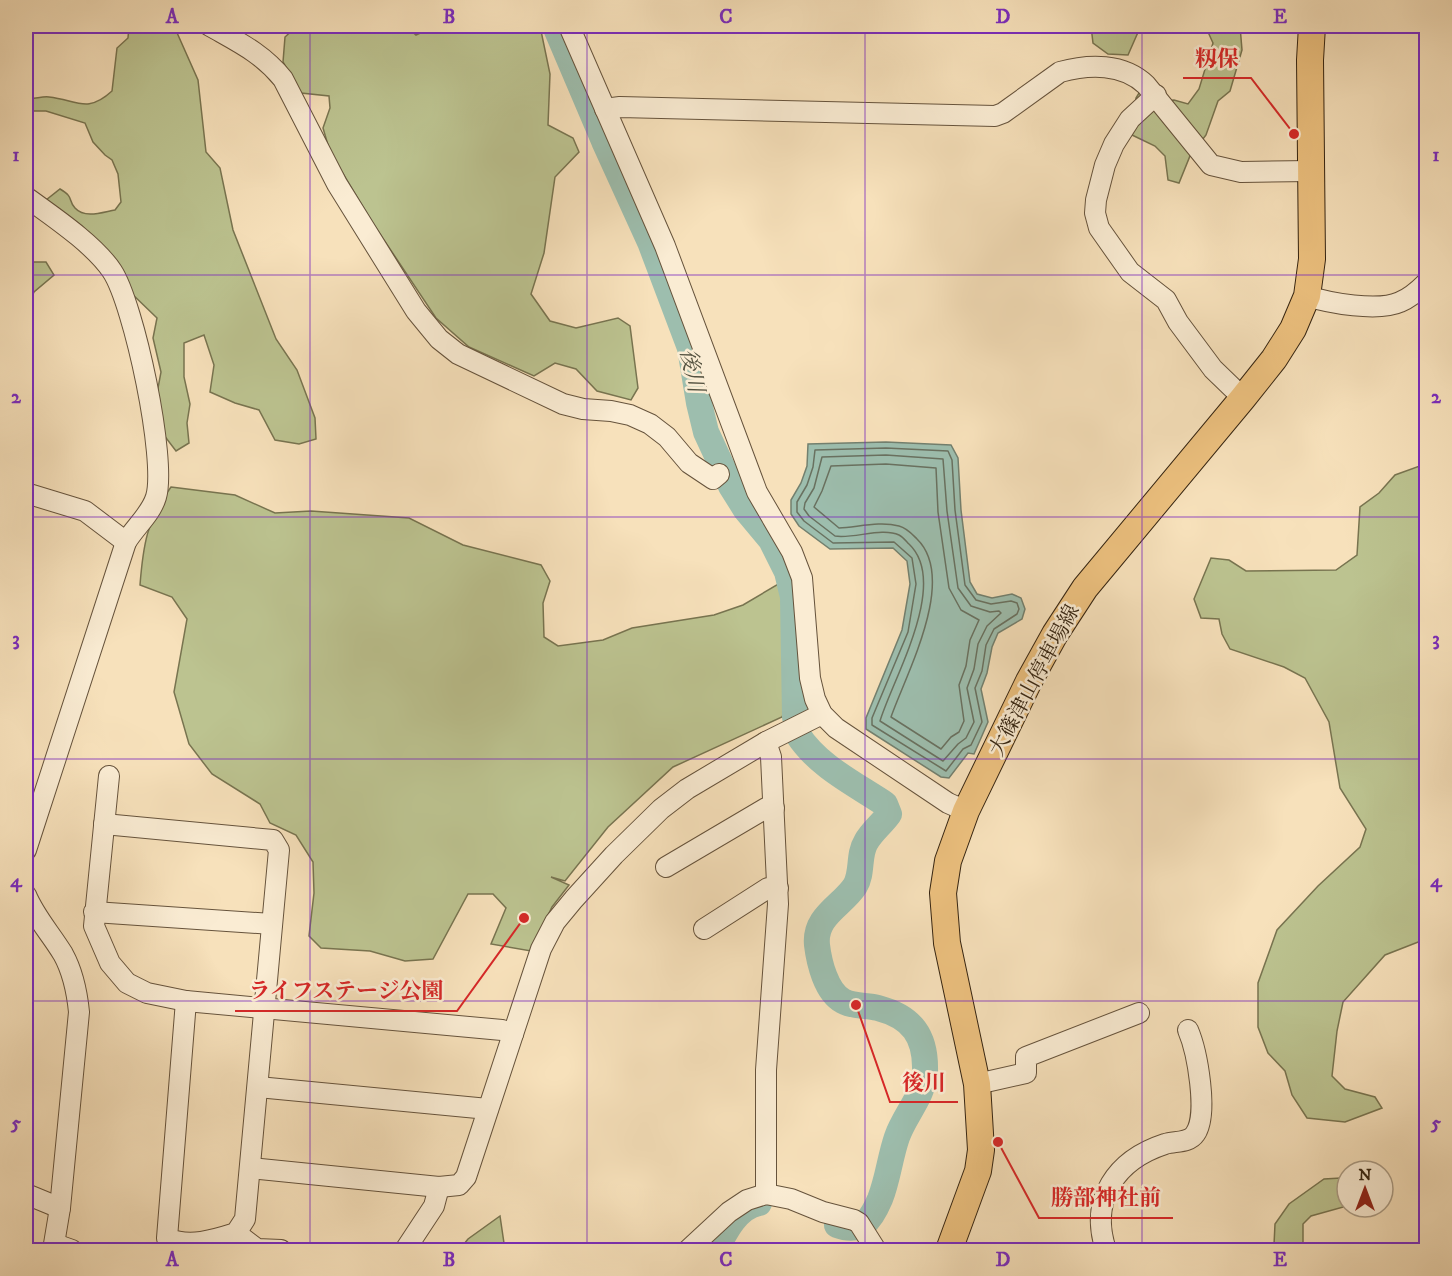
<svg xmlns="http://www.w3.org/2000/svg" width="1452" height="1276" font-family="'IM FELL DW Pica','Noto Serif JP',serif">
  <rect width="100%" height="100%" fill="#f7e1bb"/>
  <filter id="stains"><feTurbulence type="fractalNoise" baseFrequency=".00333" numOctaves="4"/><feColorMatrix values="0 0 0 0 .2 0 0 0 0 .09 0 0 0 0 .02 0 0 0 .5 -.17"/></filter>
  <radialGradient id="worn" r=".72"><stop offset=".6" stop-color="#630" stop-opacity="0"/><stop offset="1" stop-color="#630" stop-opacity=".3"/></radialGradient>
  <g fill="#bcc390" stroke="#787450" stroke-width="1.5">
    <path d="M129,26H174L198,80L206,152L220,168L233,230L276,339L297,370L315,418L316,439L299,444L275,440L259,410L235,403L210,392L214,365L204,335L184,343V377L190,404L187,423L189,443L176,451L160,430L158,388L161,372L153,338L157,318L129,291L46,200L60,189C75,198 67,199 75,208C85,219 103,212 115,210L121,202L118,174L112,160L105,155L93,142L85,123L46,111H26V98C33,100 41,96 49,97C77,100 87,114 112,91L117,48L128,38Z"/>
    <path d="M297,26H406L416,35L435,26H540L550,74L548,125L573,138L579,152L555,177L544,253L531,294L550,321L576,328L618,318L630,326L638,388L631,400L597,391L576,369L555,363L534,376L469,347L436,318L372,222L330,152L323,128L330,108L329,96L301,93L283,62L285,37Z"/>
    <path d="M1091,26H1145L1139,30L1128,55L1108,54L1093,43Z"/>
    <path d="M1192,26H1240L1242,50L1230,91L1218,101L1206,135L1190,156L1179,183L1168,180L1165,156L1155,146L1132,135L1136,98L1139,93L1155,102L1174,100L1188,104L1199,89L1213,43L1208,32Z"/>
    <path d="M26,262H46L54,275L34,292L26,311Z"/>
    <path d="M1426,457V939L1385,955L1343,1002L1337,1031L1332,1076L1345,1089L1375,1097L1382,1108L1345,1122L1307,1118L1292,1095L1285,1071L1268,1053L1258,1027V983L1277,930L1318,886L1360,847L1366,829L1340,788L1329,722L1305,678L1284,667L1230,649L1222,634L1219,619L1201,618L1194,599L1211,558L1229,560L1246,571L1336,570L1357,555L1360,507L1379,493L1395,475L1420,466Z"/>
    <path d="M171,487L235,495L275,513L311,511L409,518L463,545L541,565L550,581L543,603L544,637L558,646L603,640L632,628L714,615L743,605L780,583L788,596L789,701L782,717L673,767L608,827L565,881L551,877L569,885L552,907L531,951L491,944L506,908L493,894H468L433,959L405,961L370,951L321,948L309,936L314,893L313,862L296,835L270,823L260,804L212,774L189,744L174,692L187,619L172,597L140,585C143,546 147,519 171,487Z"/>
    <path d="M1341,1178L1347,1180V1206L1311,1216L1303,1224V1247L1299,1250H1270L1274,1245L1275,1224L1289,1204L1324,1179Z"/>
    <path d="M500,1216L505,1250H459L468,1239Z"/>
  </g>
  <path fill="#9dbeae" stroke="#73806f" stroke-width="1.5" d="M886,442L951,445L958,458L961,510L970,582L977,594L992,598L1012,594L1021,598L1025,609L1022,619L998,633L992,647L987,673L981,689L988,722L974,754L968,753L949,778L941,777L866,729V718L902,630L910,584L907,561L893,548L830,549L799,526L791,514V500L801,483L807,466L808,444Z"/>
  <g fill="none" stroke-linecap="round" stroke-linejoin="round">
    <g stroke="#697160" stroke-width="1.5">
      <path d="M886,448L948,451L952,460L955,510L965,585L976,600L991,604L1011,601L1017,603L1019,609L1017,614L994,629L986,645L982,671L975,688L982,722L971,745L963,749L946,771L872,725V718L908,632L916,584L912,558L894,542L833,543L804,521L797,512V502L807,485L813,467L815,450Z"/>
      <path d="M886,455L943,459L947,511L958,588L971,606L990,612L999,611L1001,613L987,626L978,644L974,669L967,688L974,722L966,738L958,744L943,761L880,721C893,678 950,583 909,544C906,541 903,537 899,535C882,527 854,539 835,536L809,516L804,509L805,503L814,488L822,457Z"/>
      <path d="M886,464L936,468L938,512L949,588L961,610L979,620L970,640L966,666L959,685L964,721L959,732L951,737L941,749L891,717C906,674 958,579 917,539C912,534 907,528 899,526C880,521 858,527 839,528L814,507L822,491L831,466Z"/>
    </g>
    <g stroke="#9dbeae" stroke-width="26">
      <path d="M555,26L604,141L650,242L690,348L699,403L706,432L731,486L746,510L771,540L787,572L793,597L795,717"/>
      <path d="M798,735C818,766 855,784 885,804L889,814C882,824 872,831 866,842C858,855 863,873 855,886C842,906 814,916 817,945C819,962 826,992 843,1001C853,1007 867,1005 878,1008C912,1017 926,1036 925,1071C924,1096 905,1114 897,1137C890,1157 888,1179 880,1199C871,1220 862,1234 837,1225"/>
      <path d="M716,1250C725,1232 737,1207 759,1203"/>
    </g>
    <defs>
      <g id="minor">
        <path d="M210,26C238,42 262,53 283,79L337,184L416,311L439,339L458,354L563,404L583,409L611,411L630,415L650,424L667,437L689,463L713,479L719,474"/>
        <path d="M569,26L665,246L757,492L792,552L802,578L810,678L815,699L822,714L836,728L948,803L966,811"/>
        <path d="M1156,95L1130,119L1114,144L1105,165L1096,200L1095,213L1099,228L1130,272L1166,300L1178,322L1213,369L1243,398"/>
        <path d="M605,109L620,107L995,116L1003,113L1060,72C1089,64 1123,63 1146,85L1211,165L1241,172L1311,171"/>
        <path d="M26,197C52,216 94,244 112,271C134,304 167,460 156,497C151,514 135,527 126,542L26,850"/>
        <path d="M1307,296C1329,303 1378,312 1400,302C1410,298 1419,290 1426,283"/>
        <path d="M26,493L85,511L126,542"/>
        <path d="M109,776L94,926L110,963L127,983L147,993L186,1001L502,1030L513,1034"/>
        <path d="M104,824L273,840L279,850L245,1219L236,1233C214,1240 189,1248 167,1238L186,1001"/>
        <path d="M666,867L766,808H774"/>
        <path d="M26,895C35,917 51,934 63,954C73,972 77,992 79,1012L60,1208L53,1250"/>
        <path d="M94,912L272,924"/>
        <path d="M704,929L768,888H778"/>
        <path d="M977,1084L1026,1073V1057L1139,1013"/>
        <path d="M258,1087L488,1109"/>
        <path d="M250,1168L439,1187L459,1185L466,1177L541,949L555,922L574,899L614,855L661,809L687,789L766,742L822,714"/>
        <path d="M26,1194L60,1208"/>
        <path d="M766,1194V1070L778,904L771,757L766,742"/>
        <path d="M236,1233L257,1249L281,1250"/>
        <path d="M55,1244L72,1250"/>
        <path d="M405,1250L434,1206L439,1187"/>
        <path d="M688,1250L729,1212L747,1200L766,1194L791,1199L823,1212L854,1220L859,1223L876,1250"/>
        <path d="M1106,1250C1089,1199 1116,1160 1165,1144C1175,1141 1189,1143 1195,1134C1209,1115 1197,1051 1188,1030"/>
      </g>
      <path id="major" d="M949,1250L978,1171L981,1150L977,1084L947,943L943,893L948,861L966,811L1029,681L1055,634L1085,588L1243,398L1274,359L1293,329L1307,296L1312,259L1310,60L1312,26"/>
    </defs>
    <use href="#minor" stroke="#66533c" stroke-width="22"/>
    <use href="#major" stroke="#352411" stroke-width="28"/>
    <use href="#minor" stroke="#faecd3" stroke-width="20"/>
    <use href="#major" stroke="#ecc07e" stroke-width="26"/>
  </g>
  <path fill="none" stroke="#7b2cbf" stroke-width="1.5" stroke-opacity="0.55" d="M310,26V1250M587,26V1250M865,26V1250M1142,26V1250M26,275H1426M26,517H1426M26,759H1426M26,1001H1426"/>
  <g text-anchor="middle" stroke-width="5" stroke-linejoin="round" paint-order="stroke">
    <g font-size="21" fill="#352411" stroke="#faecd3">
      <text transform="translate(1034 680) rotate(-62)" y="7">大篠津山停車場線</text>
    </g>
    <g font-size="22" font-style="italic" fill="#545240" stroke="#faecd3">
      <text transform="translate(693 370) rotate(78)" y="8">後川</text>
    </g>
  </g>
  <path fill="none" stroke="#d62828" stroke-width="2" d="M1294 134L1251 78H1183M524 918L457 1011H235M856 1005L890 1102H958M998 1142L1039 1218H1173"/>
  <g fill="#d62828" stroke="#faecd3" stroke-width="2">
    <circle cx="1294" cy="134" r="6"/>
    <circle cx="524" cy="918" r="6"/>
    <circle cx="856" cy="1005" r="6"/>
    <circle cx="998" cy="1142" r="6"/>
  </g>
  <g font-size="22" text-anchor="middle" font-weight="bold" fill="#d62828" stroke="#faecd3" stroke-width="5" stroke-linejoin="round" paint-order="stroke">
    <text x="1217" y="66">籾保</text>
    <text x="346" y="998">ライフステージ公園</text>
    <text x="924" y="1090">後川</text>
    <text x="1106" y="1205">勝部神社前</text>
  </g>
  <rect width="1452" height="1276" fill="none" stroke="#f7e1bb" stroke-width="66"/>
  <g transform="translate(1365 1189)"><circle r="28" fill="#faecd3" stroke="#ab9c85" stroke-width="1.5"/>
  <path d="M0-4.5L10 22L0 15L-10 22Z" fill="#8f2418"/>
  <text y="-9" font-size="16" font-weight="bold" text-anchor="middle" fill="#352411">N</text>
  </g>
  <rect x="33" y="33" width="1386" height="1210" fill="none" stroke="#7b2cbf" stroke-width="2"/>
  <g font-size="20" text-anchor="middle" font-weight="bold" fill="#7b2cbf">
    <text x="172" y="23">A</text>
    <text x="449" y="23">B</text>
    <text x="726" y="23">C</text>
    <text x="1003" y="23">D</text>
    <text x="1280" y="23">E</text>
    <text x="16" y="161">1</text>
    <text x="1436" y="161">1</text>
    <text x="16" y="403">2</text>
    <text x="1436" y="403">2</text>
    <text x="16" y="645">3</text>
    <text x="1436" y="645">3</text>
    <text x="16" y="887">4</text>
    <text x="1436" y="887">4</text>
    <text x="16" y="1129">5</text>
    <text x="1436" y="1129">5</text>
    <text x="172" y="1266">A</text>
    <text x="449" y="1266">B</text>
    <text x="726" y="1266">C</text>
    <text x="1003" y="1266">D</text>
    <text x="1280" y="1266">E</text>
  </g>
  <rect width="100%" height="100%" filter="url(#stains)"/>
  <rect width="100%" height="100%" fill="url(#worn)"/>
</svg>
